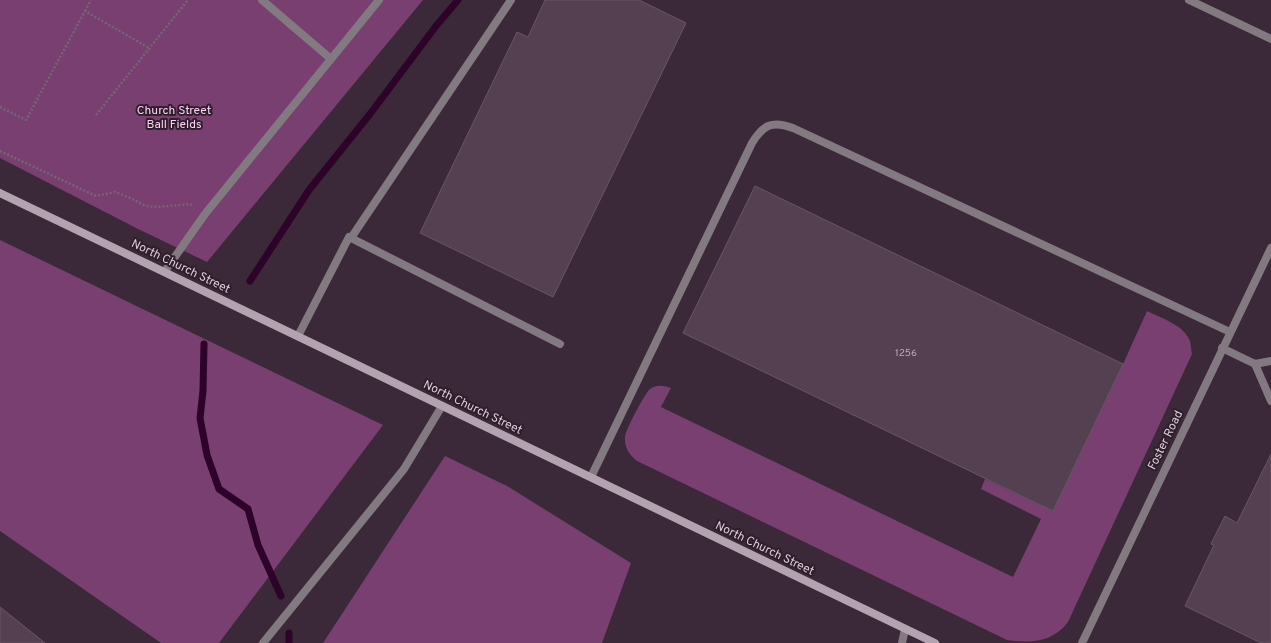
<svg xmlns="http://www.w3.org/2000/svg" width="1271" height="643" font-family="Overpass,sans-serif">
  <rect width="100%" height="100%" fill="#3b2838"/>
  <g fill="#783f70">
    <path d="M0,0H423L207,262L138,229L0,158Z"/>
    <path d="M0,240L383,425L219,643H161L0,531Z"/>
    <path d="M1147,311C1161,318 1184,325 1190,341C1191,345 1191,350 1192,354L1068,622C1052,643 1031,643 1007,640L637,461C629,455 624,447 625,436C626,429 645,393 650,389C657,384 664,386 671,388L661,407L1013,577L1041,519L981,489L985,479L1053,511L1123,364Z"/>
    <path d="M445,456L507,486L631,563L602,643H323Z"/>
  </g>
  <g fill="none" stroke-linecap="round" stroke-linejoin="round">
    <g stroke="#2e032a" stroke-width="7">
      <path d="M250,281L309,190L370,114L436,26L458,0"/>
      <path d="M204,344L203,391L200,418L207,455L219,489L248,509L258,545L281,596"/>
      <path d="M289,643V633"/>
    </g>
  </g>
  <g fill="#544051" stroke="#6a5566">
    <path d="M545,0H639L686,23L553,297L420,233L517,32L528,37Z"/>
    <path d="M755,186L1123,364L1053,511L683,333Z"/>
    <path d="M1271,454V643H1261L1185,606L1214,545L1211,544L1225,516L1237,523Z"/>
    <path d="M0,607L45,643H0Z"/>
  </g>
  <g fill="none" stroke-linecap="round" stroke-linejoin="round">
    <g stroke="#766673" stroke-width="2.5" stroke-dasharray="2 2" stroke-linecap="butt">
      <path d="M85,11L91,0"/>
      <path d="M0,107L26,120L85,11L149,48"/>
      <path d="M96,115L188,0"/>
      <path d="M0,151L96,196L115,192L128,197L146,206L157,207L190,204L193,206"/>
    </g>
    <g stroke="#837981" stroke-width="8">
      <path d="M262,0L331,59"/>
      <path d="M1189,0L1271,39"/>
      <path d="M351,238L511,0"/>
      <path d="M165,271L205,214L379,0"/>
      <path d="M298,336L349,237L560,344"/>
      <path d="M1222,348L1255,364L1271,361"/>
      <path d="M1255,364L1271,401"/>
      <path d="M591,477L752,143C763,125 772,120 793,128L1230,332"/>
      <path d="M263,643L404,469L442,406"/>
      <path d="M902,643L905,629"/>
    </g>
    <path stroke="#837981" stroke-width="8" d="M1082,643L1271,248"/>
    <path stroke="#b3a3b0" stroke-width="8" d="M0,193L935,643"/>
  </g>
  <g text-anchor="middle" stroke-width="4" stroke-linejoin="round" paint-order="stroke">
    <g font-size="10" fill="#baabb7">
      <text x="906" y="356">1256</text>
    </g>
    <g font-size="12" fill="#f9d4f2" stroke="#301e2d">
      <text x="174" y="114">Church Street<tspan x="174" dy="14">Ball Fields</tspan></text>
    </g>
    <g font-size="12" fill="#dccfd9" stroke="#301e2d">
      <text transform="translate(181 266) rotate(26)" y="4">North Church Street</text>
      <text transform="translate(473 407) rotate(26)" y="4">North Church Street</text>
      <text transform="translate(1165 440) rotate(-64)" y="4">Foster Road</text>
      <text transform="translate(765 548) rotate(26)" y="4">North Church Street</text>
    </g>
  </g>
</svg>
